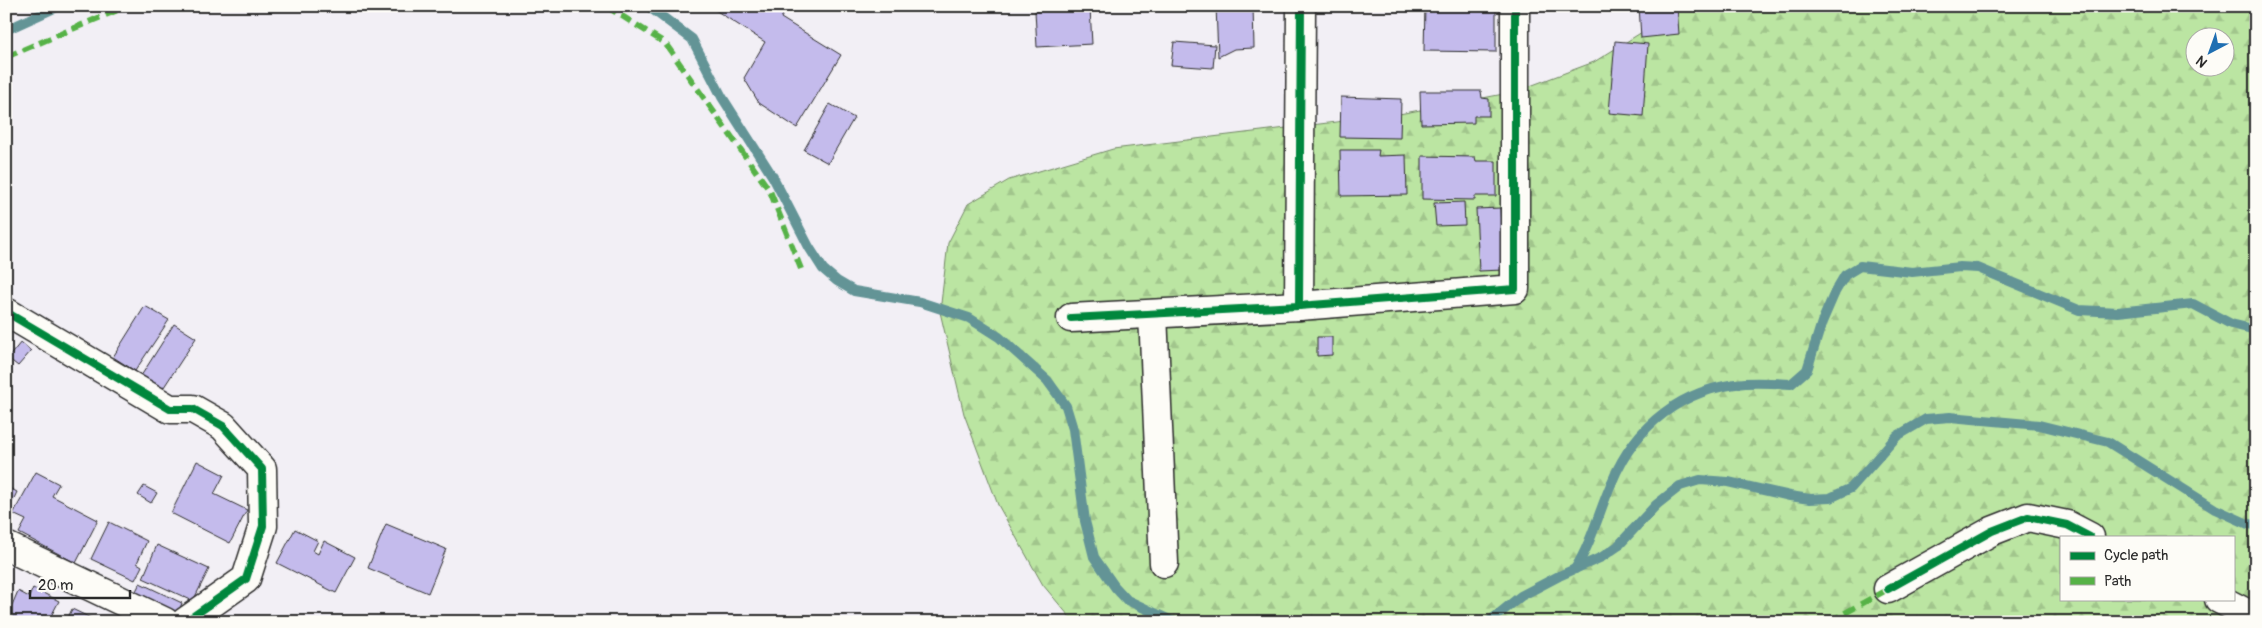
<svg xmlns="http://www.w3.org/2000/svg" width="2262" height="628" font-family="Pangolin,sans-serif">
  <defs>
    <pattern id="forest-firs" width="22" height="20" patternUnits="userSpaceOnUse" patternTransform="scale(1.25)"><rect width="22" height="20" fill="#bbe5a2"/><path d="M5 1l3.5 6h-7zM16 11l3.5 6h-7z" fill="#a1c58c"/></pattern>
  </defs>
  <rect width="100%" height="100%" fill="#f2eff5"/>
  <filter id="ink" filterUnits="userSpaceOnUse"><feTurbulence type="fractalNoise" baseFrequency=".02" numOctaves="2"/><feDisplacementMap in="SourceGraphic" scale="10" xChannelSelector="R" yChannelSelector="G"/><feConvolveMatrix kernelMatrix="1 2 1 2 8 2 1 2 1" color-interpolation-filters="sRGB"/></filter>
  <g filter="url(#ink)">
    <path fill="url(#forest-firs)" stroke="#738866" fill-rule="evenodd" d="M1671,6H2256V622H1074L1043,585L998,505L964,414L940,312L948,243L968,204L1009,180L1113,149L1394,115L1514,92L1594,62L1655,24ZM2194,38H2224V68H2194ZM2061,537H2233V599H2061Z"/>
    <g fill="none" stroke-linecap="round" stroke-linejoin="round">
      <g stroke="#639496" stroke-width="10">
        <path d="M648,6L692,39L722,97L773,177L809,247L823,269L837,281L854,291L920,302L969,318L999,337L1047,380L1066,406L1073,429L1085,521L1094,557L1115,587L1127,600L1174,622"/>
        <path d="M6,30L59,6"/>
        <path d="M1575,569C1592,542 1599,511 1612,482C1635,425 1683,388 1745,383C1760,382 1776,383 1791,384L1807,370L1822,322L1835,292L1845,275L1860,266L1912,272L1960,267L1978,268L2079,310L2118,312L2193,304L2231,324L2256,330"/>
        <path d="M1489,622L1521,596L1559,576L1602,557L1618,546L1656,505L1680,486L1700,480L1728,482L1790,496L1810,499L1830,498L1851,488L1897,436L1926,419L1950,417L2039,425L2108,442L2215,509L2248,524L2256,525"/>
      </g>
    </g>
    <g fill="#c4bbec" stroke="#2b2b2b">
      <path d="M709,6H788L781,18L841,55L797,128L759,103L744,78L765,42Z"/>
      <path d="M1216,6H1253L1254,48L1234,49L1218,57Z"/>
      <path d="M1425,6L1496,7V52L1424,51Z"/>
      <path d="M1639,6H1677L1679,34L1641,38Z"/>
      <path d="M1090,8L1092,44L1037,47L1035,11Z"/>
      <path d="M1615,41L1648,44L1643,116L1609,113Z"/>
      <path d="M1174,42L1215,45L1213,68L1171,65Z"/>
      <path d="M1420,91H1481L1482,98L1489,99V116H1474V123L1421,124Z"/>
      <path d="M1341,97L1401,99L1400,138L1340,137Z"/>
      <path d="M830,104L854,118L828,163L804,150Z"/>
      <path d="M1340,150H1379L1378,156L1406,155L1407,195L1341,196Z"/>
      <path d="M1422,156L1475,157L1476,161H1496V196H1475V200L1422,199Z"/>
      <path d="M1464,202L1465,225L1436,226L1434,203Z"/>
      <path d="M1500,208L1503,270L1479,271L1476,209Z"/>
      <path d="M145,306L169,320L135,371L113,357Z"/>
      <path d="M174,324L196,338L162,390L141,376Z"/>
      <path d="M1317,337H1332V355L1317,356Z"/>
      <path d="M21,342L31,351L18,366L8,358Z"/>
      <path d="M197,461L224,475L214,494L247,510L230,543L171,513Z"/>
      <path d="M36,472L59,484L52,496L98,520L76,563L19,533L26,520L13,514Z"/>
      <path d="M6,486L17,492L6,515Z"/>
      <path d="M144,486L157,493L151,503L138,495Z"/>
      <path d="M109,522L147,541L137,563L142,566L135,580L91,559Z"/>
      <path d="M386,524L446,549L428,593L368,568Z"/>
      <path d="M295,529L318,541L313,551L318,554L324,541L355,557L336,593L277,563Z"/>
      <path d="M157,545L209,569L193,601L143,578Z"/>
      <path d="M140,583L182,603L177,616L134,595Z"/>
      <path d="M33,588L59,601L48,622H6V602L12,605L18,591L29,597Z"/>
      <path d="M72,609L99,622H66Z"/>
    </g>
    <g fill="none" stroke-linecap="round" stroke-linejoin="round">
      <defs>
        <g id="street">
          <path d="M1299,306L1301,6"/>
          <path d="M6,312L170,409H193L223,426L262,469L263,526L246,579L185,622"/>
          <path d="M1153,314L1164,563"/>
          <path d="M1071,318L1299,306L1515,289V6"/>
          <path d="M6,546L165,622"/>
          <path d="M1888,589L1992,531L2028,517L2067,525L2090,537"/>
          <path d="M2219,599L2256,618"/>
        </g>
      </defs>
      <use href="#street" stroke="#2b2b2b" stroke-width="31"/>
      <use href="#street" stroke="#fdfcf7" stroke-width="28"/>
      <g stroke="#56b246" stroke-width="6" stroke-dasharray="12 6" stroke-linecap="butt">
        <path d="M606,6L665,43L770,191L801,269"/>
        <path d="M6,57L127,6"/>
        <path d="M1829,622L1888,589"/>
      </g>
      <defs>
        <g id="cycleway">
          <path d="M1299,306L1301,6"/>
          <path d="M6,312L170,409H193L223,426L262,469L263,526L246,579L185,622"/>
          <path d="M1071,318L1299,306L1515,289V6"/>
          <path d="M1888,589L1992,531L2028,517L2067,525L2090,537"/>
        </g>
      </defs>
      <use href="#cycleway" stroke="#fdfcf7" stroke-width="11"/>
      <use href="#cycleway" stroke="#00873e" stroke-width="8"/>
    </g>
  </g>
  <rect width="2262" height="628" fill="none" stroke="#fdfcf7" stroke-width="25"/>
  <rect x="12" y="12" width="2237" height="603" fill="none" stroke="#2b2b2b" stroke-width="2" filter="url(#ink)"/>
  <rect x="2060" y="536" width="175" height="65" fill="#fdfcf7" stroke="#a9a8a5"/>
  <rect x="2070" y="552" width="25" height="8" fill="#00873e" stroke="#a9a8a5"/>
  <text x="2104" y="560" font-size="15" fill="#2b2b2b">Cycle path</text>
  <rect x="2070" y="577" width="25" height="8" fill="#56b246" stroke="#a9a8a5"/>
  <text x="2104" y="586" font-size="15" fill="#2b2b2b">Path</text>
  <g transform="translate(2210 52) rotate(221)"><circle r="24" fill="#fdfcf7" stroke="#a9a8a5"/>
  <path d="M0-4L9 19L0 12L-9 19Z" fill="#1f6fb2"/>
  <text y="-8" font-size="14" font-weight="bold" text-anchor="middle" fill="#2b2b2b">N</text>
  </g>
  <path d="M30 590v8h100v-8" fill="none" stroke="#2b2b2b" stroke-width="2.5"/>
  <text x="38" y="590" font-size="15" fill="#2b2b2b" stroke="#fdfcf7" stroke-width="4" paint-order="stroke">20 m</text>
</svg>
